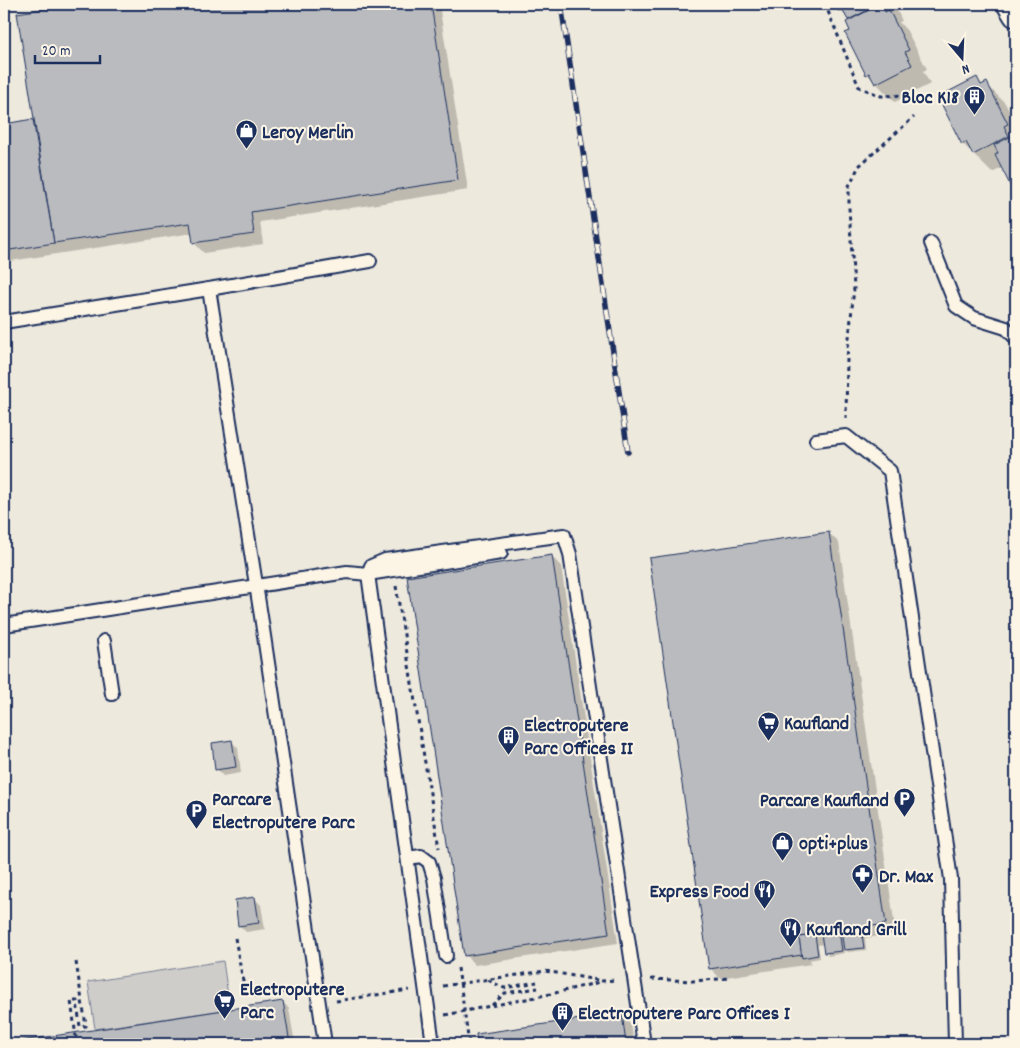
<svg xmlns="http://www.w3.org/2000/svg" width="1020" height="1048" font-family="Dekko,sans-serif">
  <rect width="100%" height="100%" fill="#eee9dd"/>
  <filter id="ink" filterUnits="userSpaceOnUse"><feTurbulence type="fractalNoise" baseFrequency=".02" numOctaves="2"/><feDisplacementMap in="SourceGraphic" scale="10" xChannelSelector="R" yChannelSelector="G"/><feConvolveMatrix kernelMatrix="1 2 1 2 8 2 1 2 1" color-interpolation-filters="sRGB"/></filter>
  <g filter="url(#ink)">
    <path fill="#cfcdca" stroke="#757e94" d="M223,961L230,1009L95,1029L88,982Z"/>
    <g fill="#0003">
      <path d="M85,4H439L468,190L260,222L263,244L204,253L194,243L193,233L4,262V125L35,121L19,14Z"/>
      <path d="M836,4H899L896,8L902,21L899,22L907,31L927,69L923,71L930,84L895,102L867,74L850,22Z"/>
      <path d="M976,79L983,86L986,84L1005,103L1016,124V194L1002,168L992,173L963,144L944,106Z"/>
      <path d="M829,533L839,543L896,934L865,938L866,950L848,952L843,947L844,953L828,956L824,944L818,945L820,958L810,960L811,964L720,978L710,968Z"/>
      <path d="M551,556L561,566L618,943L475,965L465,955Z"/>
      <path d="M231,741L238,748L241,773L223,776L217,769Z"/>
      <path d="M254,898L261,905L265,929L246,932L240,926Z"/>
      <path d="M283,1002L289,1009L295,1044H9Z"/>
      <path d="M621,1014L631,1024L634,1044H478L477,1035Z"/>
    </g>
    <g fill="#babbbe" stroke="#1b2f5e">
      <path d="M76,4H431L458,180L251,212L254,234L193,243L190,223L54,243L17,13Z"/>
      <path d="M835,4H880L848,20L842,9L838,11Z"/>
      <path d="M881,4L885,12L889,10L909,50L905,52L912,65L875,84L869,73L866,75L845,33L850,31L846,22Z"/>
      <path d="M977,77L981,85L987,82L1008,124L1004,126L1009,136L973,155L966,142L962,145L942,105L946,103L942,95Z"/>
      <path d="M33,119L54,243L4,251V124Z"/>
      <path d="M1016,134V194L1015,195L995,155L998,153L994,145Z"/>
      <path d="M829,532L886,924L799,937L802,955L709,969L649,558Z"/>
      <path d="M552,555L609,934L464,956L407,577Z"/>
      <path d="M232,740L236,767L215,770L212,743Z"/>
      <path d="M255,897L259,923L238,926L235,900Z"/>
      <path d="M861,928L864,948L844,950L841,931Z"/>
      <path d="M839,931L842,951L824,953L821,934Z"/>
      <path d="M815,935L818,955L802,958L799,937Z"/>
      <path d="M283,1001L290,1044H7V1043Z"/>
      <path d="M622,1013L626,1044H477L476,1034Z"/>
    </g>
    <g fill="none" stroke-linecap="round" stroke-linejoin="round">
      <defs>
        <g id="service">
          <path d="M931,243L956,306L974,318L1006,328L1016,338"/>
          <path d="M4,322L209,289"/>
          <path d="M816,440L846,436L890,471L951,879L955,1044"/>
          <path d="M4,625L347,572L368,574L501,553"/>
          <path d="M104,641L112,694"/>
          <path d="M408,858L421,856L429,862L434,878L446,956"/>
          <path d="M325,1044L261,616L209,289L370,261"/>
          <path d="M433,1044L368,574L371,566L385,560L564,535L570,554L644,1044"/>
        </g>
        <path id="minor" d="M1010,4L1016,14"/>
      </defs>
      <use href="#service" stroke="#1b2f5e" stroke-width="16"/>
      <use href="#minor" stroke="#1b2f5e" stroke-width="29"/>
      <g stroke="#1b2f5e" stroke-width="3" stroke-dasharray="4 4" stroke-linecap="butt">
        <path d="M825,4L859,87L881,96L906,95"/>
        <path d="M846,419L847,358L854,288L849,208V186L859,166L914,117"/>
        <path d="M396,586L439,848"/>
        <path d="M235,938L244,986L253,996L300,991"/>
        <path d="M76,962L86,1026L80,1027L77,1001H71L77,1044"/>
        <path d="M458,968L469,1044"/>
        <path d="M651,979L693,981L730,978"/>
        <path d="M488,980L504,988L537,982"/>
        <path d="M443,986L545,971L603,981L617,980"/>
        <path d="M336,1001L409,990"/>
        <path d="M492,1005L505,993L538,988"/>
        <path d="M445,1015L551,994L600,982"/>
      </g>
      <use href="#service" stroke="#fcf5e5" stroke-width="12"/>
      <use href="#minor" stroke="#fcf5e5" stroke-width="25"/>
      <defs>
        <path id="rail" d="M561,4L628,452"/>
      </defs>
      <use href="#rail" stroke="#1b2f5e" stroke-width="5.5"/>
      <use href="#rail" stroke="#fcf5e5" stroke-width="4" stroke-dasharray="11" stroke-linecap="butt"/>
    </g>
  </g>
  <defs>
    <symbol id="building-pin" viewBox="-11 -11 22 30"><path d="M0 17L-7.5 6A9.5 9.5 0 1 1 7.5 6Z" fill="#1b2f5e" stroke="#fcf5e5"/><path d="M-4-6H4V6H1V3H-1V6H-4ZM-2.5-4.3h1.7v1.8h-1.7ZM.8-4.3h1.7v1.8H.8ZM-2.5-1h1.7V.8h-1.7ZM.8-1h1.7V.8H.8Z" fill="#fff"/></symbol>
    <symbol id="shop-pin" viewBox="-11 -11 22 30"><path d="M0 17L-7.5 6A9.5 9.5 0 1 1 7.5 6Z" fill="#1b2f5e" stroke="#fcf5e5"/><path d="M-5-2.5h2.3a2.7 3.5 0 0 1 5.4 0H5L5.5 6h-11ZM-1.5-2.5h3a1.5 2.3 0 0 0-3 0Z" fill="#fff"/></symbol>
    <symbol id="supermarket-pin" viewBox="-11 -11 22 30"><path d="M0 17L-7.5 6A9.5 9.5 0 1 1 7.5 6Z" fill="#1b2f5e" stroke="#fcf5e5"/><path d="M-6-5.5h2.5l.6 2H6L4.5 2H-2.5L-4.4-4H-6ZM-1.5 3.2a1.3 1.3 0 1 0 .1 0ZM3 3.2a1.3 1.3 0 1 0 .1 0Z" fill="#fff"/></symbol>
    <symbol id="parking-pin" viewBox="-11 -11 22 30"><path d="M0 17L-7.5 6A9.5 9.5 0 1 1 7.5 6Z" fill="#1b2f5e" stroke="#fcf5e5"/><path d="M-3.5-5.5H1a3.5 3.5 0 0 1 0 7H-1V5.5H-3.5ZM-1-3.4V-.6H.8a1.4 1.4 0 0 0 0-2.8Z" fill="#fff"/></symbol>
    <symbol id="pharmacy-pin" viewBox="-11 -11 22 30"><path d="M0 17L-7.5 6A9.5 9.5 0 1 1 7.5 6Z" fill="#1b2f5e" stroke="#fcf5e5"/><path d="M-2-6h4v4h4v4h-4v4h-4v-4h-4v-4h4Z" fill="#fff"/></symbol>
    <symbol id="restaurant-pin" viewBox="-11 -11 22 30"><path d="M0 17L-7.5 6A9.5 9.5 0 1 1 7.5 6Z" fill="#1b2f5e" stroke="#fcf5e5"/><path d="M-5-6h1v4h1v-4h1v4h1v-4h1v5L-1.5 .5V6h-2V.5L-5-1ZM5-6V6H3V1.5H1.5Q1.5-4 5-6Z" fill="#fff"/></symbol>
  </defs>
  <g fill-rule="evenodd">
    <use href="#building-pin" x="962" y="84" width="25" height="34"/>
    <use href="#shop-pin" x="234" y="118" width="25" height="34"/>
    <use href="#supermarket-pin" x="756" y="710" width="25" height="34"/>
    <use href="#building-pin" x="496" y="724" width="25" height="34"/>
    <use href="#parking-pin" x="892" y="786" width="25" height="34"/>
    <use href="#parking-pin" x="184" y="798" width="25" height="34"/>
    <use href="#shop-pin" x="770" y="830" width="25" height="34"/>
    <use href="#pharmacy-pin" x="850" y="862" width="25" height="34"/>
    <use href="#restaurant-pin" x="752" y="878" width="25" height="34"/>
    <use href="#restaurant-pin" x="778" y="916" width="25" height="34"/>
    <use href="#supermarket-pin" x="212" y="988" width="25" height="34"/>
    <use href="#building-pin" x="550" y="1000" width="25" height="34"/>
  </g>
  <g text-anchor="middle" stroke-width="4" stroke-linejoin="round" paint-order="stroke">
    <g font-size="20" font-weight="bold" fill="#1b2f5e" stroke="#fcf5e5" text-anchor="start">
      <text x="959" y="103" text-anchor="end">Bloc K18</text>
      <text x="262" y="138">Leroy Merlin</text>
      <text x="784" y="729">Kaufland</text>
      <text x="524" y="731">Electroputere<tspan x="524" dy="23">Parc Offices II</tspan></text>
      <text x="212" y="805">Parcare<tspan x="212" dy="23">Electroputere Parc</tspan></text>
      <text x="889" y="806" text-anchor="end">Parcare Kaufland</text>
      <text x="799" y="849">opti+plus</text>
      <text x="879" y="882">Dr. Max</text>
      <text x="749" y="897" text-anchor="end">Express Food</text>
      <text x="806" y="935">Kaufland Grill</text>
      <text x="240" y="995">Electroputere<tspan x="240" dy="23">Parc</tspan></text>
      <text x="578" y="1019">Electroputere Parc Offices I</text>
    </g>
  </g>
  <rect width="1020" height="1048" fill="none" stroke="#fcf5e5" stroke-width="20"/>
  <rect x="10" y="10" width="1000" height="1028" fill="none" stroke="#1b2f5e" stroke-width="2" filter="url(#ink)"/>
  <g transform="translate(962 58) rotate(161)" stroke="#fcf5e5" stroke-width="4" paint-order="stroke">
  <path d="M0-4L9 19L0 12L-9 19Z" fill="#1b2f5e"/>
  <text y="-8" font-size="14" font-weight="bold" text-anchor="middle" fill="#1b2f5e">N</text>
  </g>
  <path d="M35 55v8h65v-8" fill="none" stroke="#1b2f5e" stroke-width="2.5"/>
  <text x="42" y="55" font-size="15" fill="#1b2f5e" stroke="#fcf5e5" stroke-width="4" paint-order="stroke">20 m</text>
</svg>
